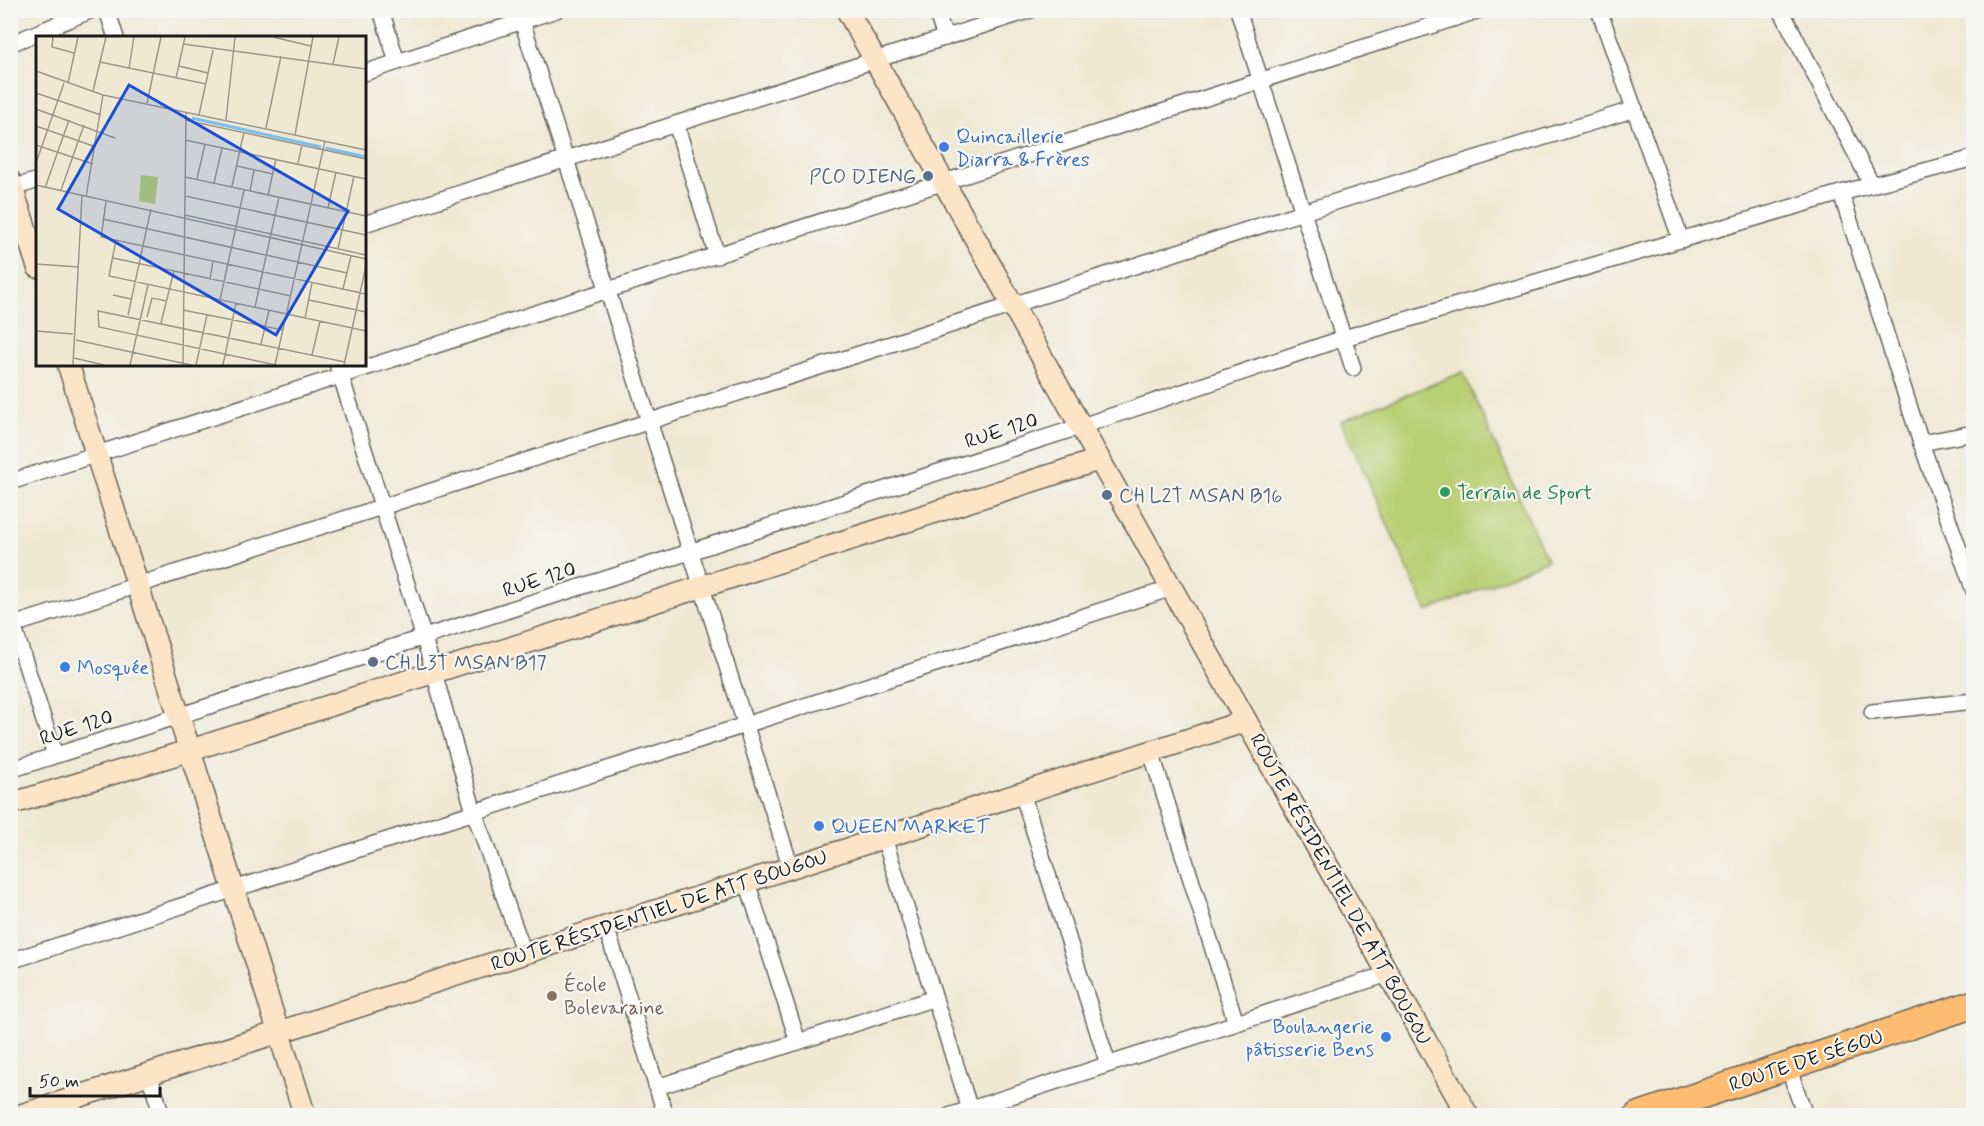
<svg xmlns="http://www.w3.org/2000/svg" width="1984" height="1126" font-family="Mynerve,sans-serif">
  <rect width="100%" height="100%" fill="#f6f6f2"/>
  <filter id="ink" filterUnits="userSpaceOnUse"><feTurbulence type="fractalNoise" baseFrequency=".0167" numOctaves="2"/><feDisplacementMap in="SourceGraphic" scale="12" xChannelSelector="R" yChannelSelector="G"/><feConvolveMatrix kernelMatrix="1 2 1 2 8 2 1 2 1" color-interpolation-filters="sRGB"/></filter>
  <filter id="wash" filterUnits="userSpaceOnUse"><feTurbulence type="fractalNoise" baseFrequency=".008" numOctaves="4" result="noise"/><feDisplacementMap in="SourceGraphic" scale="24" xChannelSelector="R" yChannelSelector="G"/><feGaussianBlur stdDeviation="1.35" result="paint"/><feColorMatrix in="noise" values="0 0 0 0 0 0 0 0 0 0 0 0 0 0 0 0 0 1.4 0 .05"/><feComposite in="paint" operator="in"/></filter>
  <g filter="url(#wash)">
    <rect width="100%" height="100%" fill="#efe9d4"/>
    <path fill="#b9cf73" stroke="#6a7648" stroke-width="1.5" d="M1463,372L1547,560L1427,612L1341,421Z"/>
  </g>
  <g filter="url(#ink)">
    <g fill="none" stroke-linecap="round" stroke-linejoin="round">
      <defs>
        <g id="street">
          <path d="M107,10L116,38"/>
          <path d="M381,10L397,62"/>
          <path d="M936,10L945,38"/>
          <path d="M1238,10L1353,368"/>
          <path d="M1599,10L1681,240"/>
          <path d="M1781,10L1872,185"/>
          <path d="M522,21L791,868"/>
          <path d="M10,44L92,10"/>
          <path d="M364,73L556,10"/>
          <path d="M676,124L717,256"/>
          <path d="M10,189L38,180"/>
          <path d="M1841,193L1921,443L1974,591"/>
          <path d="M364,224L1031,10"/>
          <path d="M337,364L424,638L474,812L524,953"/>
          <path d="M1921,443L1974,433"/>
          <path d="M10,482L1480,10"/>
          <path d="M13,625L55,755"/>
          <path d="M10,626L1303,212L1635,109"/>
          <path d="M1872,712L1974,701"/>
          <path d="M1151,752L1236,1023"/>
          <path d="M10,770L1079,427L1344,338L1841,193L1974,158"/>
          <path d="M1022,793L1108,1064"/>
          <path d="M884,838L972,1116"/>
          <path d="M747,882L798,1042"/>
          <path d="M606,927L666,1116"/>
          <path d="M10,961L1172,588"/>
          <path d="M1788,1066L1805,1116"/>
          <path d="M149,1074L162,1116"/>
          <path d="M657,1087L935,998"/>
          <path d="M949,1116L1388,974"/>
          <path d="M1447,1116L1464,1110"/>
        </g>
        <g id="secondary">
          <path d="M847,10L1468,1116"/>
          <path d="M10,181L38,267"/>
          <path d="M68,364L305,1116"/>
          <path d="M10,804L191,750L1098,460"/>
          <path d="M18,1116L1246,721"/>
        </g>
        <path id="highway" d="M1638,1116L1974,1004"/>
      </defs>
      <use href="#street" stroke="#66645c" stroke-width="18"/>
      <use href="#secondary" stroke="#66645c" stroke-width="24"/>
      <use href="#highway" stroke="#66645c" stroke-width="30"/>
      <use href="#street" stroke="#fff" stroke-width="15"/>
      <use href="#secondary" stroke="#fee4c6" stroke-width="21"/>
      <use href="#highway" stroke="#fdbc70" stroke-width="27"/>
    </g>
  </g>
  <g fill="#3f7fe0" stroke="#f6f6f2" stroke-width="2">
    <circle cx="944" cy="147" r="6"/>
    <circle cx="65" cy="667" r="6"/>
    <circle cx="819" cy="826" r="6"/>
    <circle cx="1386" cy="1037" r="6"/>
  </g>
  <g fill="#5c6f8a" stroke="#f6f6f2" stroke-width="2">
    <circle cx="928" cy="176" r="6"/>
    <circle cx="1107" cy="495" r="6"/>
    <circle cx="373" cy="662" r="6"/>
  </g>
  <circle fill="#2e9e5b" stroke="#f6f6f2" stroke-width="2" cx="1445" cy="492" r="6"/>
  <circle fill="#8d6e63" stroke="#f6f6f2" stroke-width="2" cx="552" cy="996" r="6"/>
  <g text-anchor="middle" stroke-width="4.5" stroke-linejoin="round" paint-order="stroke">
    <g font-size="20" fill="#366cbe" stroke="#f6f6f2" text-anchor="start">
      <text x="956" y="143">Quincaillerie<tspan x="956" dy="23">Diarra &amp; Frères</tspan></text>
      <text x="77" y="674">Mosquée</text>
      <text x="831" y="833">QUEEN MARKET</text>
      <text x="1374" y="1033" text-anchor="end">Boulangerie<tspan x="1374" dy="23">pâtisserie Bens</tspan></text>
    </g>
    <g font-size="20" fill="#4e5e75" stroke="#f6f6f2" text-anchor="start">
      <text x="916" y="183" text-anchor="end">PCO DIENG</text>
      <text x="1119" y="502">CH L2T MSAN B16</text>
      <text x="385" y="669">CH L3T MSAN B17</text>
    </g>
    <g font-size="20" fill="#1c1c1c" stroke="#f6f6f2">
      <text transform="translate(1001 430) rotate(-18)" y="7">RUE 120</text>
      <text transform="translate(539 579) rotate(-18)" y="7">RUE 120</text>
      <text transform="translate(76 727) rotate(-18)" y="7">RUE 120</text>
      <text transform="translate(1341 889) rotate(61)" y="7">ROUTE RÉSIDENTIEL DE ATT BOUGOU</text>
      <text transform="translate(659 910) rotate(-18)" y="7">ROUTE RÉSIDENTIEL DE ATT BOUGOU</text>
      <text transform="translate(1806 1060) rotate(-18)" y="7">ROUTE DE SÉGOU</text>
    </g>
    <g font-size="20" fill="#27864d" stroke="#f6f6f2" text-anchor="start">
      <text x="1457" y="499">Terrain de Sport</text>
    </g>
    <g font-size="20" fill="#785e54" stroke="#f6f6f2" text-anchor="start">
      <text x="564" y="991">École<tspan x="564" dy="23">Bolevaraine</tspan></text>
    </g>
  </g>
  <g transform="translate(36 36)">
    <rect width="330" height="330" fill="#efe9d4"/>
    <path d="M105,139L122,141L119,168L103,165Z" fill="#b9cf73"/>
    <path fill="none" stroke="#7bbef1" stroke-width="3" d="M156,82L285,111M290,112L330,121"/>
    <path fill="none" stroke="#9b978a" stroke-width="1.5" d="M17,1L16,11L38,17M237,1L275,10M147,8L330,33M64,26L170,48M297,28L303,1M143,30L172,37M93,32L98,1M0,35L67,59L330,114M140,42L149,1M32,47L42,1M57,55L70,1M0,57L65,79M111,67L125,1M0,73L79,102M163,79L177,14M149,84L330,123M190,84L199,1M0,90L60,111M230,92L245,20M259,99L277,1M149,104L330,143M0,109L57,128M0,127L28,47M262,127L266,109M201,130L237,138M149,141L330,180M161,143L169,108M178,147L186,112M0,149L330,223M196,150L208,96M9,152L33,84M25,154L48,89M214,155L218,134M232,159L240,123M149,160L330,199M50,161L67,59M70,166L65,201L330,258M292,172L300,136M149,179L330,219M67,183L311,237M80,204L73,240L330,295M302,213L318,140M77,222L255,260M0,228L43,231M174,243L177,225M307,253L315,220M77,259L95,263M184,264L208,154M273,264L330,276M219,271L243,161M147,274L247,294M92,279L115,173M111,281L116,262L131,265M269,282L276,247M125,287L138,235M0,295L37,298M40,304L155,329M225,308L233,274M276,319L284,285M38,322L68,329M37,329L46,160M94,329L112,249M147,329L150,76M160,329L171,279M187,329L200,267M239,329L289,105M240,329L63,291L62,275L309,326M308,329L330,230"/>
    <path fill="#1d4ed8" fill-opacity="0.15" stroke="#1d4ed8" stroke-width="3" d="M93,49L312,175L240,299L22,173Z"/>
    <rect width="330" height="330" fill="none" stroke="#1c1c1c" stroke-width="3"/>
  </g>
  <rect width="1984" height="1126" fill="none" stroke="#f6f6f2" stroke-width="36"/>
  <path d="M30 1087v9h130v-9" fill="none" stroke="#1c1c1c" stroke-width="3"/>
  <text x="39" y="1087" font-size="18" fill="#1c1c1c" stroke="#f6f6f2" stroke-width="4.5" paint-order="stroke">50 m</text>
</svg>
